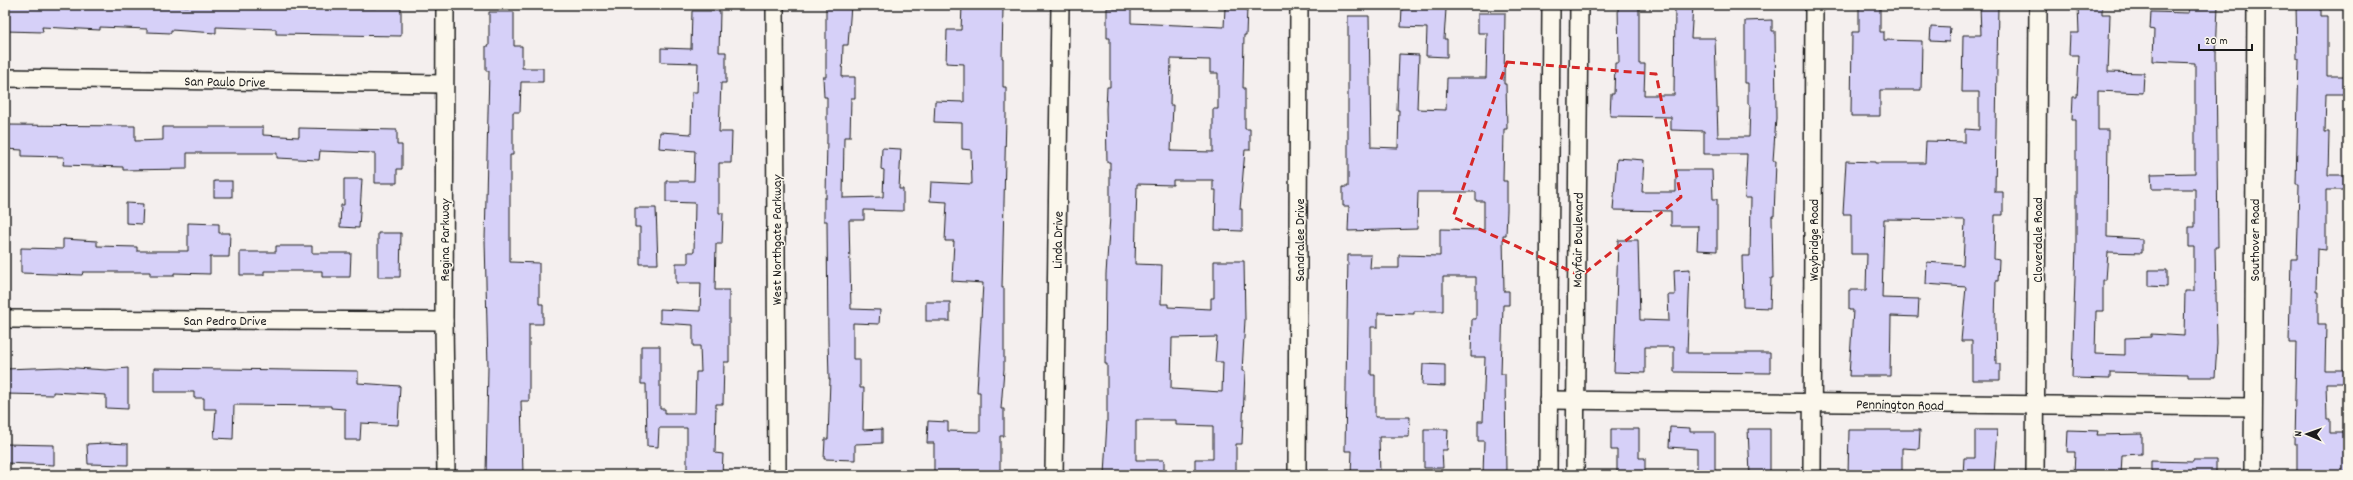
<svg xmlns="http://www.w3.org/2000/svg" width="2353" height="480" font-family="Dekko,sans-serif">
  <rect width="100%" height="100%" fill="#f4efee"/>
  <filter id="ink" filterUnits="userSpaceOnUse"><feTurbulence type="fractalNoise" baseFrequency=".025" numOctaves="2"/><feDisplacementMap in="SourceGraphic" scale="8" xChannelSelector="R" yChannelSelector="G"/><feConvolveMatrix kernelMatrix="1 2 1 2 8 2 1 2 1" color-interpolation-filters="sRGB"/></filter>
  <g filter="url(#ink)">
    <g fill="#d6d0f8" stroke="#1c1c1c" fill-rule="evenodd">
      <path d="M5,5L291,7V5H314V7L377,8V5H401V36L276,34V29L216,27V33L171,30V33L147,32V29L100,27V30L42,27L43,32L5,31Z"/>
      <path d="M826,5H851L848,45H843L842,77H855V98H851L850,137H844L843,198L883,197L884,170L881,169L882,148L901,149L899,189H903V211L864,210V220H849L851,309L880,310L879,324L853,323V359H860V388H864L863,430L882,429V443L855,444V460L824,459L825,439H828L830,379H829L828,339L827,221H824V198H826L827,137V97H824L823,77H826Z"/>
      <path d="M1618,5H1639V64H1645L1644,95H1674L1675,5H1693L1691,38H1715L1718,137H1749L1750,105L1748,104V83H1745V21L1772,20V31H1775L1776,118L1773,161H1776L1774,216H1772L1773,278H1771L1770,308L1743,307L1742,256H1750L1751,198H1745L1747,154H1704V131L1671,130V117L1610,116L1611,94H1614L1615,63H1619Z"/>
      <path d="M1859,5H1880V32H1884V40L1922,41L1921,90H1880V116H1851L1852,32H1859Z"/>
      <path d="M1980,5H1998L1995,192H2003V215H1995L1994,259L1999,260L1998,281H1996L1995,323L1996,364H2000V380H1972V341H1961L1966,287L1926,284L1927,262L1963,265L1965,220L1884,219L1882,298L1919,299L1918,317L1891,316L1890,376H1849L1853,310H1849V290H1866L1867,254H1851V214H1843L1846,161L1875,162V163H1925L1926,141L1965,142V129L1979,130V92H1962L1963,35H1981Z"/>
      <path d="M2078,5H2102V14H2110L2108,72L2144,73L2143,93L2098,91V130H2108L2107,237L2142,239V253L2108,252L2106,280H2103V311H2096L2095,354L2125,355V338L2151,337V334L2184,336L2185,291H2194V247H2189V227H2195V189H2152L2151,174L2195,173V63L2153,61L2154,30L2150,29L2151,12L2189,13L2190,5H2218L2216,54L2218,247H2215L2217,344L2215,377H2188V374L2110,372V379L2072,378L2076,245V120H2072L2073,97H2077L2079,55H2069L2070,33H2079Z"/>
      <path d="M2296,5H2321V16H2327V76H2348V94H2326L2325,132H2329L2328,175H2348V190H2326V250L2317,249L2316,292H2318V325H2326L2325,370H2348V383H2326L2327,419H2330V433H2348V472H2297V444H2294L2296,343H2289L2291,259H2297L2298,227L2299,184H2296L2299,59H2297Z"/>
      <path d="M962,6L1003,8L1002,58H1003V87H1006V116L1002,288H1004V369L1001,409H1004V436H1000V474L934,475V443H927L928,421L948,422V431L980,432V392H977L983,283L952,281L954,241H945L947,202L930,201L931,182L972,184L971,150L962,149V123L934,122L935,101L964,102V64L946,63L947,30H961Z"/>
      <path d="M1426,7L1446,9L1444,39H1447V57L1426,56L1427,28L1401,27L1402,8Z"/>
      <path d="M1107,8L1131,9V23L1224,27L1225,8H1247L1246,35H1244L1243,88H1245V129H1250V150H1245L1240,209H1242V231L1215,230L1216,190H1213V180H1173V185L1137,184L1135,264L1162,265L1161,304H1168V307L1211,309V298H1214V261H1244L1245,320L1242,371H1245L1242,444H1236V475H1195V459H1213V426L1176,425V420H1136V460H1164V475H1104L1107,421V364H1105L1106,274L1110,217V162H1107L1106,109L1107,87H1110V38H1107ZM1171,59L1210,60V73H1218V109H1213V152L1171,151L1173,105H1170ZM1217,337L1215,362H1223L1222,392L1171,389L1172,338Z"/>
      <path d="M692,11H720L719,52H726V83H721L719,132H732L731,163H719V213H723L722,244H716L715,290H729V362H724L723,404H716L715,453L723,454L722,475H687V428H659L658,447L647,446L646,384H641V346H660V409H665V413H695L696,372H701L700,346H693V325L660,323V309L700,311L701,283H676V263H688V252H694L695,203L666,202V181H694L695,151L659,148L660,132L691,134L692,92H697L698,63L661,62V48L691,49Z"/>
      <path d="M489,12H514V46H522V68H543V82H521L520,112H513V155H510V262L539,263V304H543V324H529V401H521L523,474H486L488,367L485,240L489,71H486V46H489Z"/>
      <path d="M1478,13H1505L1504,84H1506L1507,129H1504L1503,181H1507V210L1506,235H1503L1504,291H1509V305H1503L1501,374H1505L1506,475H1483L1484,441H1478V421H1483L1485,357H1471L1472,319H1476V277H1443V311H1414V314L1378,313V327H1371V375H1375V417H1410L1409,437H1379L1380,475H1351L1352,451H1345L1348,255H1371L1370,268H1399V255L1440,256V229L1484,230V201H1476V192H1418L1417,229L1348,231L1349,206H1343V187H1348V16H1369L1371,147L1398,148L1399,110H1397L1399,54L1419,55L1417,109L1446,110L1447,78H1486L1487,33H1478Z"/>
      <path d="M1931,27L1950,28L1949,42L1930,41Z"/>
      <path d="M5,125L135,126V141L163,140V127H263V135L299,137V128L397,130V145H402V169H397V183H375V153L320,151L319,160L277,158V153H187V169L123,170V167L63,165L64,157L22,156V150L5,149Z"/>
      <path d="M1617,158L1644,160L1642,192H1676V170H1712L1713,199H1717V251L1697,250L1698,226H1671V211L1613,210Z"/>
      <path d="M344,179H362L359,228L340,227L341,205H344Z"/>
      <rect x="214" y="181" width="18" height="16"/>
      <path d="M126,203L143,204L142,224L126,223Z"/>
      <path d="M635,208H656L658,264H640V227H635Z"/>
      <path d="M188,223L219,224V233H230L229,257H210V274L174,273V276H150V272H83L82,275L21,273V248L63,249V239L97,241V246L137,247V251H188Z"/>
      <path d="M378,233H401L400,277H378Z"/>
      <path d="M1618,240H1638L1640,320L1669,321L1668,295H1675L1674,270L1690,269L1687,353H1770V373L1674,372V347H1645V373L1614,372Z"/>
      <path d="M276,246H312V253H351L350,277H322V271H264V275H240V252H276Z"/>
      <path d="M2149,270H2167V287L2149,286Z"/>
      <rect x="926" y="302" width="24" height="19"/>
      <path d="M1423,364L1445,365V386L1422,385Z"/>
      <path d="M61,367L106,370L128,368V409L106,408V395L53,392V395L5,394V369Z"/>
      <path d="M154,368L358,371V383L400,386L398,425L361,423L360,440H345V409L331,408V406L234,405L233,439L214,438L216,409H204V398H194V392H154Z"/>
      <path d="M1670,427L1690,428V432H1715V475H1697V449L1669,447Z"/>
      <path d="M1424,429H1448L1447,450H1442L1443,468H1424Z"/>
      <path d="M1611,429H1639V458H1645V475H1617V450H1611Z"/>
      <path d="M1748,429H1770V475H1750Z"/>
      <path d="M1849,430H1920L1919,449L1902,448V475H1848Z"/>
      <path d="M1975,430H1997L1994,475H1963L1964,458H1975Z"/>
      <path d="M2068,430L2098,431L2097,435L2142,434V454L2122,455L2121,475H2074L2075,452H2067Z"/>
      <path d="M106,443L128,444V465L88,464L87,444Z"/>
      <path d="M5,444L54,445V465L5,463Z"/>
      <path d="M2193,460H2216V475H2151V461L2193,462Z"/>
    </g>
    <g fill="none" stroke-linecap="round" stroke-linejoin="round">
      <defs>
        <g id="minor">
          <path d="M445,5L444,321L446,475"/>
          <path d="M775,5L777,475"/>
          <path d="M5,78L444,84"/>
          <path d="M5,319L444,321"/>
          <path d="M1548,400L2253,407"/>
          <path d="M1054,475L1060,5"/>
          <path d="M1297,475L1299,5"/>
          <path d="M1548,475L1551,5"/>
          <path d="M1575,475L1579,5"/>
          <path d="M1812,475L1814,5"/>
          <path d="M2035,475L2038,5"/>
          <path d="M2253,475L2256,5"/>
        </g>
      </defs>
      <use href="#minor" stroke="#1c1c1c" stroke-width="20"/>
      <use href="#minor" stroke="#fbf7ec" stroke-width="17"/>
    </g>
  </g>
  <path fill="none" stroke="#d62828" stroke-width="3" stroke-dasharray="8 5" stroke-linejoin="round" d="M1507,62L1656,74L1681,197L1581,276L1453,217Z"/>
  <g text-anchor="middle" stroke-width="3" stroke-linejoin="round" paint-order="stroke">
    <g font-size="14" fill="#1c1c1c" stroke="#fbf7ec">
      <text transform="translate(225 81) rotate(1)" y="5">San Paulo Drive</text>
      <text transform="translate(444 240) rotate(-90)" y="5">Regina Parkway</text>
      <text transform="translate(776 240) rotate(-90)" y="5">West Northgate Parkway</text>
      <text transform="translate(1057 240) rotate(-89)" y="5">Linda Drive</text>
      <text transform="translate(1299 240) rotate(-90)" y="5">Sandralee Drive</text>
      <text transform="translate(1577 240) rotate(-89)" y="5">Mayfair Boulevard</text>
      <text transform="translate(1813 240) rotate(-90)" y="5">Waybridge Road</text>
      <text transform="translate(2037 240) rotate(-90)" y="5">Cloverdale Road</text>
      <text transform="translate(2254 240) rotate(-90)" y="5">Southover Road</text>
      <text x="225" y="325">San Pedro Drive</text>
      <text transform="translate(1900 404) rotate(1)" y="5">Pennington Road</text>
    </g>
  </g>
  <rect width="2353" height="480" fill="none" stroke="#fbf7ec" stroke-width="20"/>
  <rect x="10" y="10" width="2333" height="460" fill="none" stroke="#1c1c1c" stroke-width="1.5" filter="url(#ink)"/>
  <g transform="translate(2307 434) rotate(272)" stroke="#fbf7ec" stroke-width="3" paint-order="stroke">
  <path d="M0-3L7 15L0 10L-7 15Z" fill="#1c1c1c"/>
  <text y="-6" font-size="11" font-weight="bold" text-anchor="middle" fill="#1c1c1c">N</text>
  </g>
  <path d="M2199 44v6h53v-6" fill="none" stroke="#1c1c1c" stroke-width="2"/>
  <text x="2205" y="44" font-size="12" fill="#1c1c1c" stroke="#fbf7ec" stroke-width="3" paint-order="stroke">20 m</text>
</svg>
